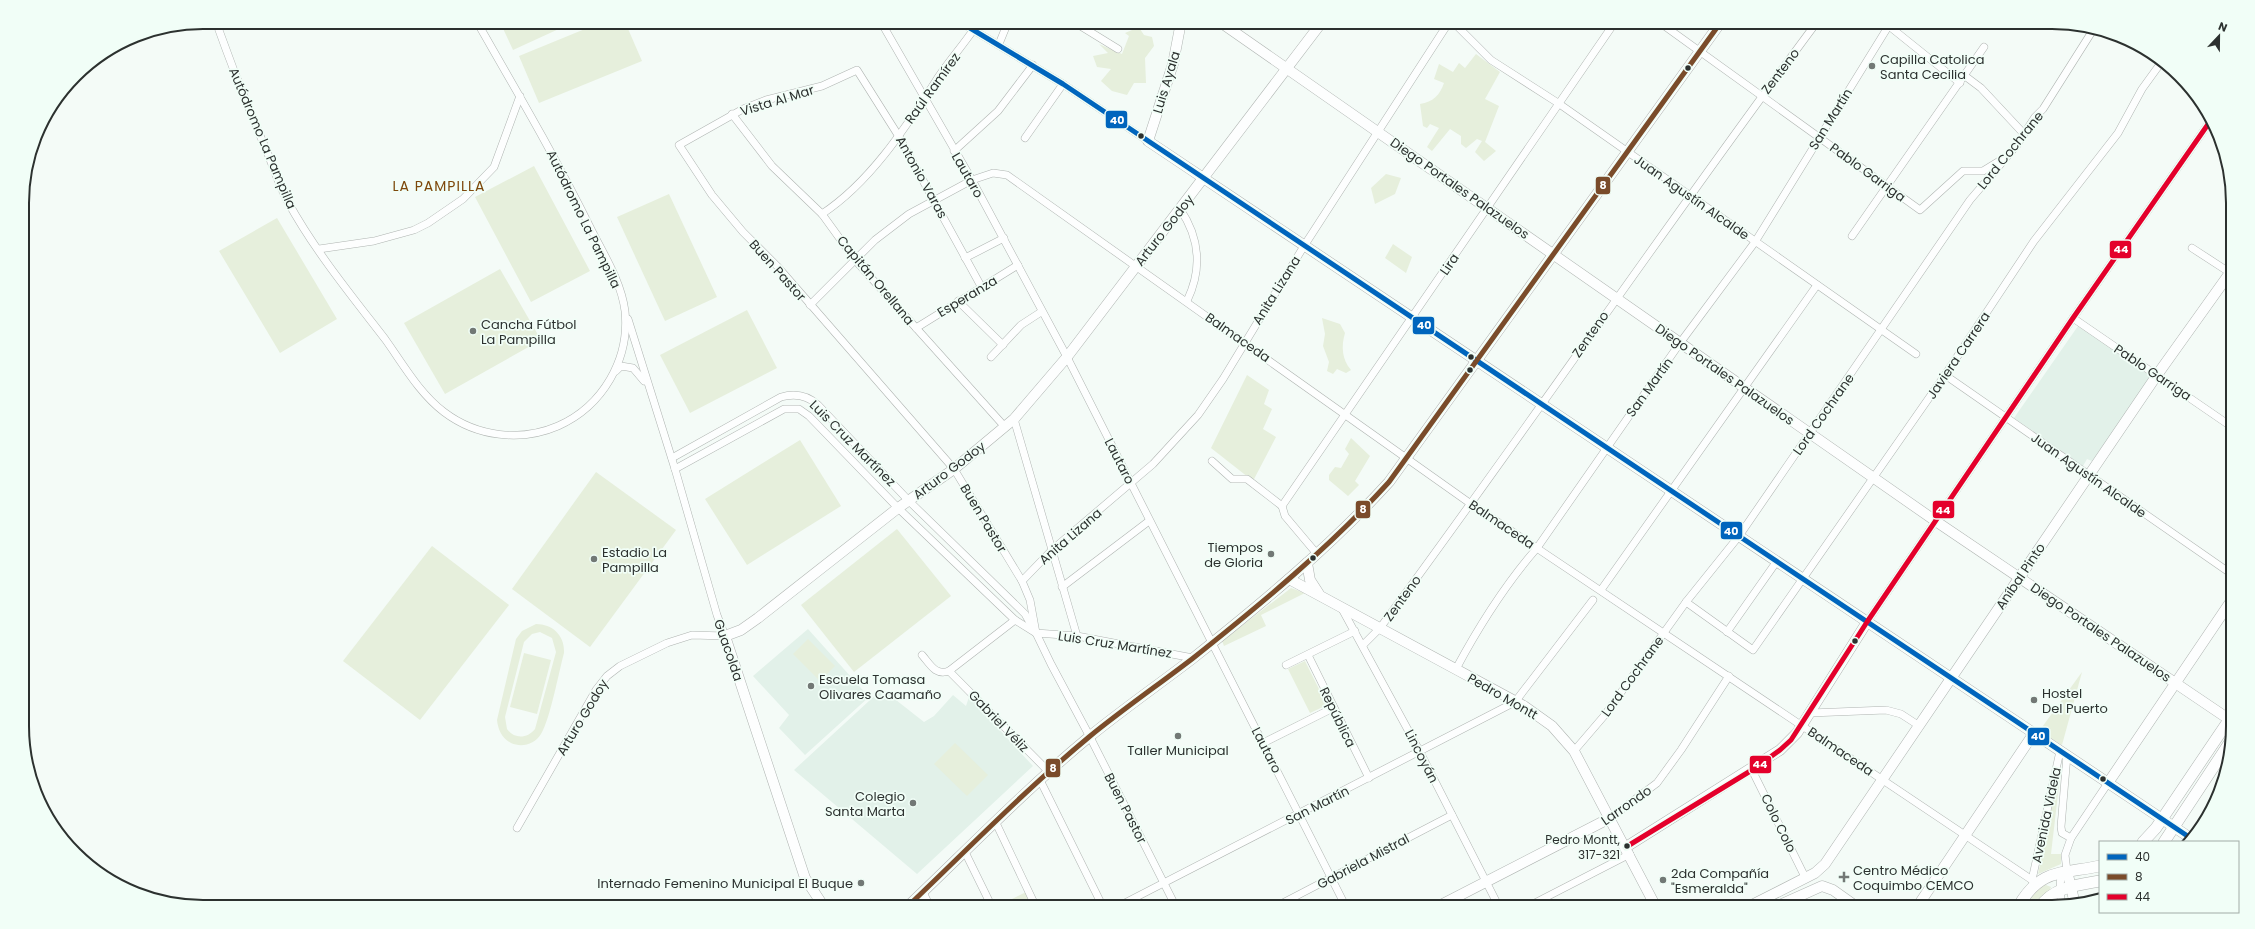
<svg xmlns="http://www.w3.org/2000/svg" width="2255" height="929" font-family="Poppins,sans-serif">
  <rect width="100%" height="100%" fill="#f4fbf7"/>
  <g fill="#e2f1e9">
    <path d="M2078,326L2153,375L2092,461L2087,459L2083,466L2014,418Z"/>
    <path d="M808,629L869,697L805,755L779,728L789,715L753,676Z"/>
    <path d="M882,689L924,722L934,716L953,695L966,706L969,697L1033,766L917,874L794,770Z"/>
  </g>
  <g fill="#e6efdc" fill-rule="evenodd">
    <path d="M500,22H574L513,50Z"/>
    <path d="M602,22H625L642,61L539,103L519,56Z"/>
    <path d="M1135,22H1146L1153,25L1152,29H1140L1144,35L1152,37L1154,46L1145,58L1146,83H1134L1127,95L1112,91L1101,81L1111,69L1097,67L1093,56L1108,53L1099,44L1122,54L1129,36L1125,33L1132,30Z"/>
    <path d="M1476,54L1500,72L1485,99L1499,106L1485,142L1496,151L1484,161L1475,152L1482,141L1477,139L1466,148L1461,144V136L1450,129L1432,151L1427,147L1439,128L1430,124L1427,128L1423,126L1420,104C1433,102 1440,95 1444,83L1434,79L1439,64L1453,72L1459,63L1465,68Z"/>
    <path d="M534,166L590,271L531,302L475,197Z"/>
    <path d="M1386,174L1401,178L1395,194L1375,204L1371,188Z"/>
    <path d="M669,194L717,297L665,321L617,217Z"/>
    <path d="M277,218L337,319L280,353L219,251Z"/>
    <path d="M1393,244L1412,257L1406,273L1385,258Z"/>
    <path d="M500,269L541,340L445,394L404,323Z"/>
    <path d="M747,310L777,368L690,413L660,355Z"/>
    <path d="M1322,318L1340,324L1345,333C1341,346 1342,360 1351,370L1346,373L1337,369L1333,374L1327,371L1329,362L1323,346L1325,334Z"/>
    <path d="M1247,375L1269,390L1264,404L1272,409L1263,429L1276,437L1253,481L1211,448Z"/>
    <path d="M1351,438L1370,456L1355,481L1359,485L1348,496L1329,480V475L1335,467L1341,468L1349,454L1345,449Z"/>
    <path d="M800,440L841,506L747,565L705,499Z"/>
    <path d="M596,472L676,530L590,647L512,589Z"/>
    <path d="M897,529L951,596L854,672L801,605Z"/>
    <path d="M432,546L509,605L420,720L343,661Z"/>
    <path d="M1291,588L1305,593L1261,615L1266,626L1224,646L1222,641Z"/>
    <path d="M536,624C553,624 565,636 564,653C559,671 550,720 541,734C535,744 522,748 511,743C502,738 498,730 497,720L516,639L522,631ZM540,632L552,638L556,652L535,729C527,739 514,739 507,729L505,717L524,642L532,634Z"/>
    <path d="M808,639L835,666L820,681L793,654Z"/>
    <path d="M524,653L551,660L537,714L510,707Z"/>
    <path d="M1305,661L1327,705L1310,713L1288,669Z"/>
    <path d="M2082,672L2062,745L2042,733L2040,730Z"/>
    <path d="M955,743L988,775L967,796L934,764Z"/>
    <path d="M2060,767L2061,768L2051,854H2061V864L2038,874Z"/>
    <path d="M2046,885L2051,887L2050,890L2034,907H2024C2030,898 2035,887 2046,885Z"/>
    <path d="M1026,892L1033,907H996Z"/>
  </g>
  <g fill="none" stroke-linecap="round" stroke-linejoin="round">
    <defs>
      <g id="street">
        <path d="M216,22C232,67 249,110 268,154C274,170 280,187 288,202C315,251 351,295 385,339C403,364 419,393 444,412C477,437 521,442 558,426C603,406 630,359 625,311C621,281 604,255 591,229C556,158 516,90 477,22"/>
        <path d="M881,22L972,180L1067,357L1346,907"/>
        <path d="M960,22L1063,84L1148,141"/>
        <path d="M1081,22L1079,25L1118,49"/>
        <path d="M1453,22L1491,60L1558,103L1916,354"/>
        <path d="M1659,22L1920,210L1963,171H1983L2001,160"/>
        <path d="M1884,22L1960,83"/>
        <path d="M999,44L1008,22"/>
        <path d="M1965,76L1981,88L2024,134"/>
        <path d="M732,114L772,166L822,214L856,261L1005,427"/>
        <path d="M1025,138L1063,84"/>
        <path d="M954,151L998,111L1033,65"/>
        <path d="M1180,209C1200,238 1202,270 1187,301"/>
        <path d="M822,214C872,181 907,125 939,76C950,60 963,45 974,29"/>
        <path d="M1852,236L1984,47"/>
        <path d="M2192,248L2232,274"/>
        <path d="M319,249L374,241L414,230L428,223L463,199L494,167L520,96"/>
        <path d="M965,258L1004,238"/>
        <path d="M982,288L898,135L857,70L822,86L766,100L743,109L679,145L712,195L743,232L777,266L954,469L1022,581L1030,600L1036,633L1051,664L1090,737L1176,907"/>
        <path d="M958,301L1003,345"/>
        <path d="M810,305L875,240L909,214L972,180L993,173L1007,175L1471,504L2032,880L2034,884"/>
        <path d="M2073,318L2232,427"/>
        <path d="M916,328L1018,265"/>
        <path d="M991,357L1021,325L1041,312"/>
        <path d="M616,371L621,366L633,368L644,381"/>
        <path d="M1945,375L2233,575"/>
        <path d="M1014,419L1077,636"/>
        <path d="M672,458L781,397C795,393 807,395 818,405L909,501L1025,614L1033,628"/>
        <path d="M1212,461L1232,479H1247L1282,506"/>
        <path d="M675,469L784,409H799L809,416L898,508L1015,620L1036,633L1077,636L1193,658"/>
        <path d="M1317,554L1285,516L1282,506L1615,22"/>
        <path d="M1022,581L1052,550L1153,464L1198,415L1223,379L1304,246L1449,22"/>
        <path d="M1062,587L1149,521"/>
        <path d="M1601,590L1817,285"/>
        <path d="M1686,602L1753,650L1945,375L2034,241L2118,133L2142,89L2163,60"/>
        <path d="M1341,607L1420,752L1499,907"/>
        <path d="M1867,622L2073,318L2211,120"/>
        <path d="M1727,632L1777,561"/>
        <path d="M1363,645L1380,628C1528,428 1668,222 1817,22"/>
        <path d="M922,655C930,664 935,676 949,671L1015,620"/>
        <path d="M1308,655L1369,778"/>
        <path d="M1286,665L1355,631"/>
        <path d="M1456,669C1479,626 1504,586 1537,548L1680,343L1755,242L1891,22"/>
        <path d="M949,671L1049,772"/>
        <path d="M1810,713L1886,710L1901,714L1918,725"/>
        <path d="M1263,743L1333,708"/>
        <path d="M1574,751L1604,716L1686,602L1739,536L1970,200L2017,145L2035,117L2043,109L2093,30"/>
        <path d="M2067,755L2061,827L2062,833L2071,838"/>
        <path d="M1752,770L1805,877"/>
        <path d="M1040,780L1103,907"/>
        <path d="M1610,818L1657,783L1681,750L1729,676"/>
        <path d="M996,823L1036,907"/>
        <path d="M517,828L596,690L607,676L620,666L667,643L692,635L725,636L717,615L675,469L628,319"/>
        <path d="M965,852L992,907"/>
        <path d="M2067,871L2065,855L2071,838L2108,783"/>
        <path d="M2061,872L2060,890L2062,907"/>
        <path d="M2032,880L2060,751"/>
        <path d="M923,892L930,907"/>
        <path d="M1117,907L1515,702L1593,600"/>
        <path d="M1275,907L1452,815"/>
        <path d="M1527,907L1630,854"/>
      </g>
      <g id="secondary">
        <path d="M1181,22L1173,64L1148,141L2192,839"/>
        <path d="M1220,22L1937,522L2233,722"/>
        <path d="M1307,563L1310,580L1319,594"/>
        <path d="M1289,579L1524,706L1552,726L1574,751L1656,907"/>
        <path d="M2108,783L2233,598"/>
        <path d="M1626,847L1780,750L1797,733L1867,622"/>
        <path d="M2067,871L2075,904"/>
        <path d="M824,907L805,878L725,636L741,630L758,618L898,508L954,469L1014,419L1067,357L1322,22"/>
        <path d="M907,907C967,850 1025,790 1089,737C1122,710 1158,685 1192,659C1261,604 1330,547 1389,482L1721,22"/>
        <path d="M1437,907L1610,818"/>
        <path d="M1748,907L1815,873L1825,864L2157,375L2232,270"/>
        <path d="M1775,907L1822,886L1833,890L1857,907"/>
        <path d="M1917,907L2034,733"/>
      </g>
      <g id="primary">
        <path d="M2143,842L2156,828L2233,714"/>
        <path d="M2164,842L2230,742"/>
        <path d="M2018,907C2040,868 2062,874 2100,866"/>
        <path d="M2040,907C2053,887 2078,885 2100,881"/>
      </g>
    </defs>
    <use href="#street" stroke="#afb4b1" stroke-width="8"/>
    <use href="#secondary" stroke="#afb4b1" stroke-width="11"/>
    <use href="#primary" stroke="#afb4b1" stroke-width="12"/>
    <use href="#street" stroke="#fdfefe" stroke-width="7"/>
    <use href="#secondary" stroke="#fdfefe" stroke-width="10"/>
    <use href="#primary" stroke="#fdfefe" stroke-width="11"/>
    <defs>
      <path id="bus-1" d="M960,22L1063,84L2192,839"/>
      <path id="bus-2" d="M907,907C967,850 1025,790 1089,737C1122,710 1158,685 1192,659C1261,604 1330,547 1389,482L1721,22"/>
      <path id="bus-3" d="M1626,847L1752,770L1780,750L1791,740L1867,622L2073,318L2211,120"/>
    </defs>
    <use href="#bus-1" stroke="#f1fef7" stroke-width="8"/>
    <use href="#bus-2" stroke="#f1fef7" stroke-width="8"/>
    <use href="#bus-3" stroke="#f1fef7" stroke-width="8"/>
    <use href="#bus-1" stroke="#0065bd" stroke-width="5"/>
    <use href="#bus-2" stroke="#7a4b2a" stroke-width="5"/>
    <use href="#bus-3" stroke="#e4002b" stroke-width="5"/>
  </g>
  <g fill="#727875" stroke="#f1fef7" stroke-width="1.5">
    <circle cx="1872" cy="66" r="4"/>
    <circle cx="473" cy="331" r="4"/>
    <circle cx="1271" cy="554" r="4"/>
    <circle cx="594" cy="559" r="4"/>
    <circle cx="811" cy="686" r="4"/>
    <circle cx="2034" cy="700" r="4"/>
    <circle cx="1178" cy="736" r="4"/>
    <circle cx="913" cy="803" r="4"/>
    <path d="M1842 871h4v4h4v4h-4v4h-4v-4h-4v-4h4z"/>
    <circle cx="1663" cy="880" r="4"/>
    <circle cx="861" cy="883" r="4"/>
  </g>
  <g fill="#2c312f" stroke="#f1fef7" stroke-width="1.5">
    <circle cx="1688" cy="68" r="3.5"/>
    <circle cx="1141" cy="136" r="3.5"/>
    <circle cx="1471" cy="357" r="3.5"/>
    <circle cx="1470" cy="370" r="3.5"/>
    <circle cx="1313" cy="558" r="3.5"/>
    <circle cx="1855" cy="641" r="3.5"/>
    <circle cx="2103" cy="779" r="3.5"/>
    <circle cx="1627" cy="846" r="3.5"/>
  </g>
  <g text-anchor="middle" stroke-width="3.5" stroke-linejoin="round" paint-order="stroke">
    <g font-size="12" fill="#2c312f" stroke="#f1fef7" text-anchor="end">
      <text x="1620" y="844">Pedro Montt,<tspan x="1620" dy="15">317-321</tspan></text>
    </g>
    <g font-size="13" fill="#2c312f" stroke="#f1fef7" text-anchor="start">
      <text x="1880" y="64">Capilla Catolica<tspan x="1880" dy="15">Santa Cecilia</tspan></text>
      <text x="481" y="329">Cancha Fútbol<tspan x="481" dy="15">La Pampilla</tspan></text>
      <text x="1263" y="552" text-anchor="end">Tiempos<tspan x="1263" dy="15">de Gloria</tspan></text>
      <text x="602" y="557">Estadio La<tspan x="602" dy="15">Pampilla</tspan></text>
      <text x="819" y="684">Escuela Tomasa<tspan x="819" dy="15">Olivares Caamaño</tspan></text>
      <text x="2042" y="698">Hostel<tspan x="2042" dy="15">Del Puerto</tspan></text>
      <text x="1178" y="755" text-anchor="middle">Taller Municipal</text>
      <text x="905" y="801" text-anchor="end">Colegio<tspan x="905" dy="15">Santa Marta</tspan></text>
      <text x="1853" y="875">Centro Médico<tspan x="1853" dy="15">Coquimbo CEMCO</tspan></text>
      <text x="1671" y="878">2da Compañía<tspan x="1671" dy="15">"Esmeralda"</tspan></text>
      <text x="853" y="888" text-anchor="end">Internado Femenino Municipal El Buque</text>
    </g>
    <g font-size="13" fill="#2c312f" stroke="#f1fef7">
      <text transform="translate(1780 71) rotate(-53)" y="5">Zenteno</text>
      <text transform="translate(1166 82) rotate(-73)" y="5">Luis Ayala</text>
      <text transform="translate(932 88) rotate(-54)" y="5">Raúl Ramírez</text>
      <text transform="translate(777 100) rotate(-17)" y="5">Vista Al Mar</text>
      <text transform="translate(1830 119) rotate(-58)" y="5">San Martín</text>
      <text transform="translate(263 138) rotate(67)" y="5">Autódromo La Pampilla</text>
      <text transform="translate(2010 150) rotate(-51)" y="5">Lord Cochrane</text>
      <text transform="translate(1868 172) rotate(36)" y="5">Pablo Garriga</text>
      <text transform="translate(968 175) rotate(60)" y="5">Lautaro</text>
      <text transform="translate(922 177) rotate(61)" y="5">Antonio Varas</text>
      <text transform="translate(1460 188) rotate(35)" y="5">Diego Portales Palazuelos</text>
      <text transform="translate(1692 197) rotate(35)" y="5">Juan Agustín Alcalde</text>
      <text transform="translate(584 219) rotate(64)" y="5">Autódromo La Pampilla</text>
      <text transform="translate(1164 230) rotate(-52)" y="5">Arturo Godoy</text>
      <text transform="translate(1449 264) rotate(-56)" y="5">Lira</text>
      <text transform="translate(778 270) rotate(48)" y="5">Buen Pastor</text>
      <text transform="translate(876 280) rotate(50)" y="5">Capitán Orellana</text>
      <text transform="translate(1276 290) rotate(-58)" y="5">Anita Lizana</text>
      <text transform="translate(967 296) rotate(-31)" y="5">Esperanza</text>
      <text transform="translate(1590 334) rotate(-55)" y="5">Zenteno</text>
      <text transform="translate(1238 337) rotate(35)" y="5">Balmaceda</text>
      <text transform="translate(1958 355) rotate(-56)" y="5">Javiera Carrera</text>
      <text transform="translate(2153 372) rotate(34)" y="5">Pablo Garriga</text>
      <text transform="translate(1725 374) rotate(35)" y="5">Diego Portales Palazuelos</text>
      <text transform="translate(1649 387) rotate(-54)" y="5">San Martín</text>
      <text transform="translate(1823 414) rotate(-55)" y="5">Lord Cochrane</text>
      <text transform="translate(853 443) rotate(45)" y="5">Luis Cruz Martínez</text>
      <text transform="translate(1120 461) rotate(63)" y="5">Lautaro</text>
      <text transform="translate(949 470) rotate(-37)" y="5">Arturo Godoy</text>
      <text transform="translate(2089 475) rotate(35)" y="5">Juan Agustín Alcalde</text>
      <text transform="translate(984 518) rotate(59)" y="5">Buen Pastor</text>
      <text transform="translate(1502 524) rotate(34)" y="5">Balmaceda</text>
      <text transform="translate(1070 536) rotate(-41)" y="5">Anita Lizana</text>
      <text transform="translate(2020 576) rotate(-56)" y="5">Aníbal Pinto</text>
      <text transform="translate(1402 598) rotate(-54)" y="5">Zenteno</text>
      <text transform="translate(2101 632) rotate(34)" y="5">Diego Portales Palazuelos</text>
      <text transform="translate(1115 644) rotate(9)" y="5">Luis Cruz Martínez</text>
      <text transform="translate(729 650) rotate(71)" y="5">Guacolda</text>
      <text transform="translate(1632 676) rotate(-54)" y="5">Lord Cochrane</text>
      <text transform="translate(1503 696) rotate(30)" y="5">Pedro Montt</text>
      <text transform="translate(582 717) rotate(-59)" y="5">Arturo Godoy</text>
      <text transform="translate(1338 717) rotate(64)" y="5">República</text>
      <text transform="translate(999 721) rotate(46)" y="5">Gabriel Véliz</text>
      <text transform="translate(1267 750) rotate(63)" y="5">Lautaro</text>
      <text transform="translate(1841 751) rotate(34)" y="5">Balmaceda</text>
      <text transform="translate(1422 756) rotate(63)" y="5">Lincoyán</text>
      <text transform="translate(1317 805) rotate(-27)" y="5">San Martín</text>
      <text transform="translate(1626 805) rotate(-35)" y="5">Larrondo</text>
      <text transform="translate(1126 808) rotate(63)" y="5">Buen Pastor</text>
      <text transform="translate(2046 815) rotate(-78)" y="5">Avenida Videla</text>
      <text transform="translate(1779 823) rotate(64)" y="5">Colo Colo</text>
      <text transform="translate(1363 861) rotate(-28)" y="5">Gabriela Mistral</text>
    </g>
    <g font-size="14" letter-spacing="1" fill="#7e480c" stroke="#f1fef7">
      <text x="439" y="191">LA PAMPILLA</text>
    </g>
  </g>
  <path d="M0 0H2255V929H0ZM203 29H2052A174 174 0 0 1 2226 203V726A174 174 0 0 1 2052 900H203A174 174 0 0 1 29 726V203A174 174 0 0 1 203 29Z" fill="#f1fef7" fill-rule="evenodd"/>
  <path fill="none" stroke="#2c312f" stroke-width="2" d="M203 29H2052A174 174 0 0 1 2226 203V726A174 174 0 0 1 2052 900H203A174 174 0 0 1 29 726V203A174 174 0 0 1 203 29Z"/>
  <g stroke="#f1fef7" stroke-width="1.5">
    <rect x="1105" y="110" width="23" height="19" rx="4" fill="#0065bd"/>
    <rect x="1595" y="176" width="16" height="19" rx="4" fill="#7a4b2a"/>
    <rect x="2109" y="240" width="23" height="19" rx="4" fill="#e4002b"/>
    <rect x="1412" y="316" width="23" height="19" rx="4" fill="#0065bd"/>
    <rect x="1355" y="500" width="16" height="19" rx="4" fill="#7a4b2a"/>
    <rect x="1932" y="500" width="23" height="19" rx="4" fill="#e4002b"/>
    <rect x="1720" y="521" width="23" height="19" rx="4" fill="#0065bd"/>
    <rect x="2027" y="727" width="23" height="19" rx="4" fill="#0065bd"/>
    <rect x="1749" y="755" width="23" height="19" rx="4" fill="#e4002b"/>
    <rect x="1045" y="758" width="16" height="20" rx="4" fill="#7a4b2a"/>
  </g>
  <g font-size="11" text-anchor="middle" font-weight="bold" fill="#fff">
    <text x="1117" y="124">40</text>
    <text x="1603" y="189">8</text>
    <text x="2121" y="253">44</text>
    <text x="1424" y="329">40</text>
    <text x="1363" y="513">8</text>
    <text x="1943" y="514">44</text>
    <text x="1731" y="535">40</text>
    <text x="2038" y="740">40</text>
    <text x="1760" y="768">44</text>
    <text x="1053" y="772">8</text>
  </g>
  <rect x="2099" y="841" width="140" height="72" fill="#f1fef7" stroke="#a2aca7"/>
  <rect x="2107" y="854" width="20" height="6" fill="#0065bd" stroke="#a2aca7"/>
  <text x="2135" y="861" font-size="12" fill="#2c312f">40</text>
  <rect x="2107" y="874" width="20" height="6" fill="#7a4b2a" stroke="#a2aca7"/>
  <text x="2135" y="881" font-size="12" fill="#2c312f">8</text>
  <rect x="2107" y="894" width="20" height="6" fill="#e4002b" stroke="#a2aca7"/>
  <text x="2135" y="901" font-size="12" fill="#2c312f">44</text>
  <g transform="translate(2219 36) rotate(22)" stroke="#f1fef7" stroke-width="3" paint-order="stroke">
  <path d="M0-3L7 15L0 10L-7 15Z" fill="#2c312f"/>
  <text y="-6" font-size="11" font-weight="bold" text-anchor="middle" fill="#2c312f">N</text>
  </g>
</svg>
